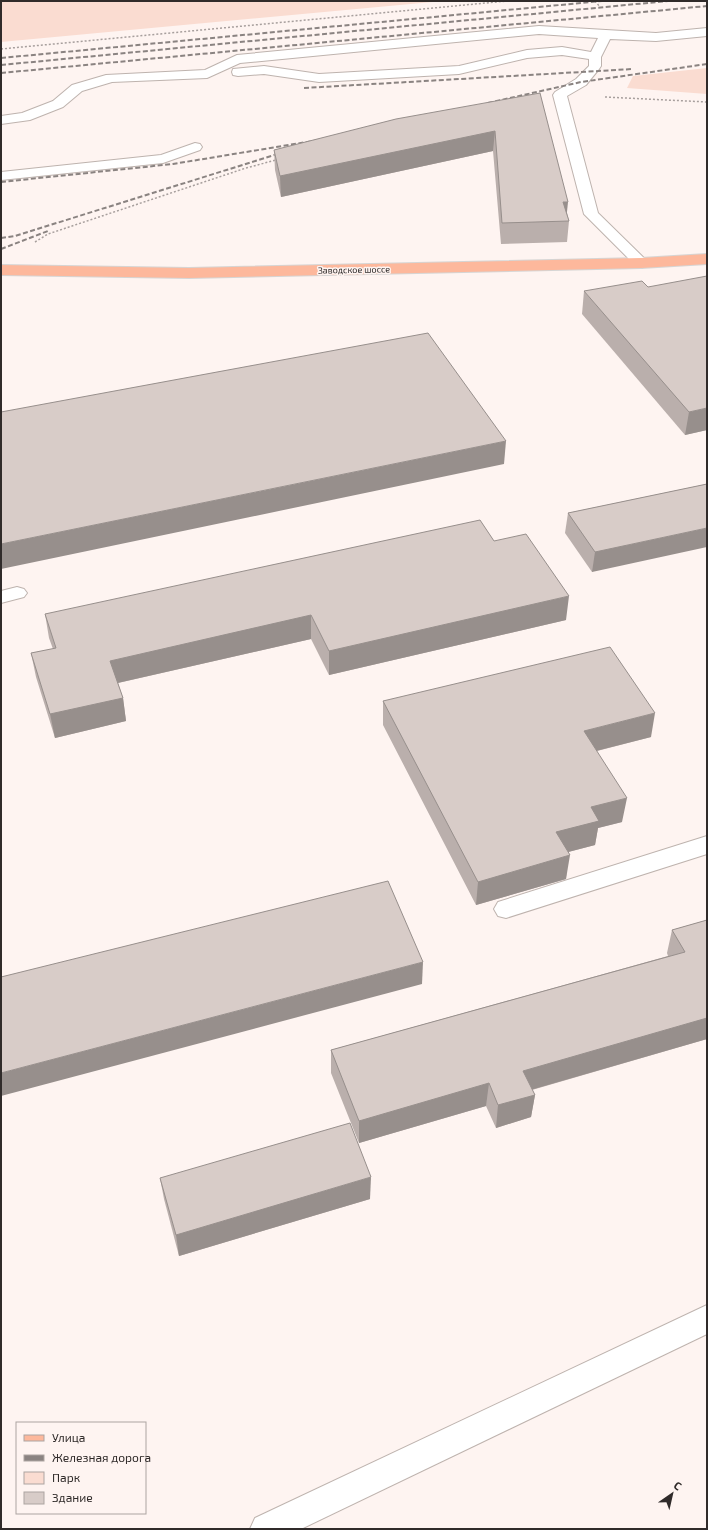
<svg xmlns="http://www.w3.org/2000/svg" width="708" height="1530" font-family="'Exo 2',sans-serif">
  <rect width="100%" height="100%" fill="#fef4f1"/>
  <g fill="#fadcd1">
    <path d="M1,1H443L1,42Z"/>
    <path d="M707,68V94L627,88L633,76Z"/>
  </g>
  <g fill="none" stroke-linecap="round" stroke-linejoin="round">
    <defs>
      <g id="minor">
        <path d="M539,26L656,33L707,28V36L656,41L610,39L601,57V66L599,69L586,85L567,96L598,213L646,260L649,263L646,266L641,268L636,266L584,214L553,95L555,92L576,79L589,66V59L562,55L527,58L459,74L319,82L264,74L238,76L233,75L232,72L233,69L264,66L319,74L459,66L527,50L562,47L591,52L598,38L539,34L240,63L207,78L112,82L82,91L63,107L30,120L1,124V116L22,113L53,101L72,85L106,75L205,70L237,55Z"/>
        <path d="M195,143L200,144L202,147L200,150L163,163L1,180V172L161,155Z"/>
        <path d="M17,587L24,589L27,593L24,597L1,603V591Z"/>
        <path d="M707,836V854L506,918L498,916L494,909L498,902Z"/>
        <path d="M707,1305V1334L301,1529H250L255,1518Z"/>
      </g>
      <path id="major" d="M707,254V264L641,268L189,278L1,275V265L189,268L641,258Z"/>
    </defs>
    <use href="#minor" stroke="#beb3ae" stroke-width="2"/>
    <use href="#major" stroke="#d6d5d4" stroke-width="2"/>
    <g stroke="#a79f9d" stroke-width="1.5" stroke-dasharray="2 2" stroke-linecap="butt">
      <path d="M595,1L600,7"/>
      <path d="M1,49L507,1"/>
      <path d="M605,97L707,102"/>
      <path d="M35,242L48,234L246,168L276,160"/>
    </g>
    <use href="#minor" fill="#fff" fill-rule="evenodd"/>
    <use href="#major" fill="#fdb89c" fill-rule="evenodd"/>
    <g stroke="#8a8381" stroke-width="2" stroke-dasharray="5 2.5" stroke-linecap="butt">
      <path d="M1,58L602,1"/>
      <path d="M1,65L668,1"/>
      <path d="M1,73L707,6"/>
      <path d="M304,88L633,69"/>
      <path d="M488,103L581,82L707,64"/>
      <path d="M1,182L173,164L319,140"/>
      <path d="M1,238L15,236L284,152"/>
      <path d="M1,249L48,231"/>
    </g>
  </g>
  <g fill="#baafac">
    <path d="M540,93L567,213L569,221L567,242L501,244L493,151L281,197L275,170L274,150Z"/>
    <path d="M584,291L707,430L685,435L582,314Z"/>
    <path d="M707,484L592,572L565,533L568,513Z"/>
    <path d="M494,541L566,620L329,675L311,639L118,683L123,698L126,721L55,738L36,677L31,653L53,649L49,638L45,614Z"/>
    <path d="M383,701L651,737L597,751L622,822L598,828L595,845L568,852L566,879L476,905L383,725Z"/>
    <path d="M707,920V1039L532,1090L535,1095L531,1117L496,1128L486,1106L359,1143L331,1073V1050L668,956L667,953L672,930Z"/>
    <path d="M160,1178L370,1199L179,1256L164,1199Z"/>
  </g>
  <g fill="#978f8c">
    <path d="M495,131L493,151L281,197L280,176Z"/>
    <path d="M563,202H568L566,221Z"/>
    <path d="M707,408V430L685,435L689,412Z"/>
    <path d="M506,441L504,464L1,569V544Z"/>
    <path d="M707,528V547L592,572L595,552Z"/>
    <path d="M569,596L566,620L329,675V651Z"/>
    <path d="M311,615V639L113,684L110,661Z"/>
    <path d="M123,698L126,721L55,738L50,714Z"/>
    <path d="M655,713L651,737L580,755L584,731Z"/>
    <path d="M627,798L622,822L598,828L595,845L553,856L556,832L591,807Z"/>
    <path d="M570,855L566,879L476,905L478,882Z"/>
    <path d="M423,962L422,984L1,1096V1073Z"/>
    <path d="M707,1018V1039L520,1093L523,1071Z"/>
    <path d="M489,1083L486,1106L359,1143V1121Z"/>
    <path d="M535,1095L531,1117L496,1128L498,1105Z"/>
    <path d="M371,1177L370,1199L179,1256L176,1235Z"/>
  </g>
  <g fill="#d8ccc8" stroke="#978f8c">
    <path d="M540,93L568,202H563L569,221L502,223L495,131L280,176L274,150L396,119Z"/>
    <path d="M707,276V408L689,412L584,291L642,281L648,287Z"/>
    <path d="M428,333L506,441L1,544V412Z"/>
    <path d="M707,484V528L595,552L568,513Z"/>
    <path d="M480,520L494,541L526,534L569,596L329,651L311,615L110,661L123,698L50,714L31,653L56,648L45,614Z"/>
    <path d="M610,647L655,713L584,731L627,798L591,807L599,821L556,832L570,855L478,882L383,701Z"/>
    <path d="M388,881L423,962L1,1073V977Z"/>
    <path d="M707,920V1018L523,1071L535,1095L498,1105L489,1083L359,1121L331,1050L685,952L672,930Z"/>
    <path d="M350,1123L371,1177L176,1235L160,1178Z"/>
  </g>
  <g text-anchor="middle" stroke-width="3" stroke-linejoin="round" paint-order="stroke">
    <g font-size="9" fill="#302b2a" stroke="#fef4f1">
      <text transform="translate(354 270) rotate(-1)" y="3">Заводское шоссе</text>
    </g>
  </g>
  <rect width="708" height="1530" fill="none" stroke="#302b2a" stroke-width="4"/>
  <rect x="16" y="1422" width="130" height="92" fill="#fef4f1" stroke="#aca4a1"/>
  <rect x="24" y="1435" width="20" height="6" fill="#fdb89c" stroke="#aca4a1"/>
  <text x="52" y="1442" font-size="12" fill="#302b2a">Улица</text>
  <rect x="24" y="1455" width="20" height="6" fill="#8a8381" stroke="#aca4a1"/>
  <text x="52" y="1462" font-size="12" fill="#302b2a">Железная дорога</text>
  <rect x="24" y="1472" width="20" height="12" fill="#fadcd1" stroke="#aca4a1"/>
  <text x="52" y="1482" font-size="12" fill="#302b2a">Парк</text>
  <rect x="24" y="1492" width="20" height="12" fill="#d8ccc8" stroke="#aca4a1"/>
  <text x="52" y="1502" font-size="12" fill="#302b2a">Здание</text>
  <g transform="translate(672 1494) rotate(34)" stroke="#fef4f1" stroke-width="3" paint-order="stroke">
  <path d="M0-3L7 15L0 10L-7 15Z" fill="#302b2a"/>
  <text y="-6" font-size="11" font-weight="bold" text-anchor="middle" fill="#302b2a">С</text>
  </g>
</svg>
